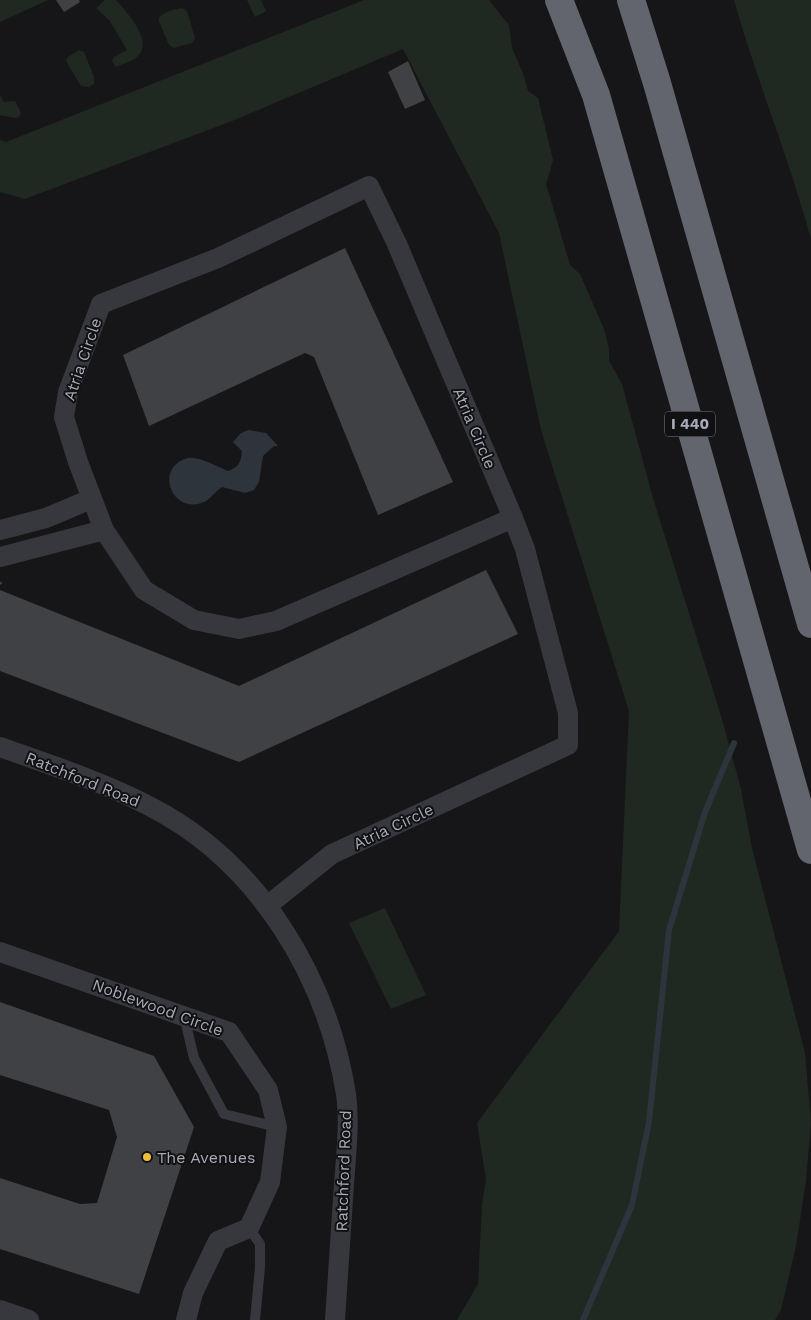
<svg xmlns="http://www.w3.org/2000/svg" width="811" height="1320" font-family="'Work Sans',sans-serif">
  <rect width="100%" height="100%" fill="#161618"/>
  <g fill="#202822">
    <path d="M0,0H48L0,22Z"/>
    <path d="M105,0H116C126,12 155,41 137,57C132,62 122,64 116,67L112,61L114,57L127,50L110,21L96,8Z"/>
    <path d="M247,0H261L266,11L255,17Z"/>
    <path d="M364,0H489L509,25L512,48L524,76L528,91L538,98L553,160L546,185L550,197L570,265L580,274L604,329L609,348V361L622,384L653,498L722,719L741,789L752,848L805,1053L811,1122L806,1181L796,1246L781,1310L775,1320H457L478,1284L482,1205L486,1179L477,1123L619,931L629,711L541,430L499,233L403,49L232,121L25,199L0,192V140L6,142Z"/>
    <path d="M734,0H811V239C789,158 757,81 734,0Z"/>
    <path d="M182,8L187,11L195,38L192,43L174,48L169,45L158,19C164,11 173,10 182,8Z"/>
    <path d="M79,50L84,52L94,77V84L89,87L81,86L66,61L68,57Z"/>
    <path d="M0,95L4,102L15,101L21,113L19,117L15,118L0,115Z"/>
    <path d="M385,908L426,995L391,1009L349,923Z"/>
  </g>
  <path fill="#2d343c" d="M249,430L266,433L278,446H274L263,456L259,482L254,490L245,493L222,487C216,491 210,499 204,502C172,516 153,467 188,458C200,456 217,467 228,471C239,467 241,462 242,451L233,442L241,433Z"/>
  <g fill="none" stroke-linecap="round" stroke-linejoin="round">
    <path stroke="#2d343c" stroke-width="6" d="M583,1320L632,1205L649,1122L669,930L705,812L734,743"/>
  </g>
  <g fill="#404145">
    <path d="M56,0H79L80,2L64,12Z"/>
    <path d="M408,61L425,100L405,109L388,72Z"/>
    <path d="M345,248L453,482L378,515L314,357L305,353L149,426L123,355Z"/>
    <path d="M486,570L518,634L239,762L0,671V590L239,686Z"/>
    <path d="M0,1002L154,1056L194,1127L139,1294L0,1249V1178L80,1204L97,1203L117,1137L109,1110L0,1075Z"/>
  </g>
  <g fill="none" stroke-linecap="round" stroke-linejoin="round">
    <path stroke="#3d3f44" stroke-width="3" stroke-dasharray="2.5 4" stroke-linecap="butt" d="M0,582L1,585"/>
    <g stroke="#37383d" stroke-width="10">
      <path d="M184,1016L194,1058L224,1114L277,1127"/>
      <path d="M249,1228L260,1244V1267L255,1320"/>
    </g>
    <g stroke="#37383d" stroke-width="20">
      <path d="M369,186L397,244L513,518L276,621L239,629L194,620L144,590L104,530L78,462L64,417L68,392L101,304L218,258Z"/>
      <path d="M0,530L46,518L91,499"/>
      <path d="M0,557L104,530"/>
      <path d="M0,747C51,765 103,782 151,807C258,862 327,976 346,1094C350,1123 346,1155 344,1184C341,1229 338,1275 335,1320"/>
      <path d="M267,906L332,854L568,745V713L525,549L513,518"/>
      <path d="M0,952L229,1032L268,1090L277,1127L270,1182L249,1228L218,1241L193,1293L186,1320"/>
      <path d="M0,1310L29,1320"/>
    </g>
    <g stroke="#63656e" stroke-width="28">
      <path d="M559,0L596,95L811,850"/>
      <path d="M631,0L657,83L811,624"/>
    </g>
  </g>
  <circle fill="#ecbe3a" stroke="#111113" stroke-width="2" cx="147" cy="1157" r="5"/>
  <g text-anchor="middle" stroke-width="4" stroke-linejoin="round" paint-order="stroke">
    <rect fill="#111113" stroke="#7b7e86" stroke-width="1" x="665" y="411.5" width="50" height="25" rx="4"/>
    <g font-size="15" font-weight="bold" fill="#a9acb8">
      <text x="690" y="429">I 440</text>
    </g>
    <g font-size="16" fill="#a9acb8" stroke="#111113">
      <text transform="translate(82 359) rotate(-71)" y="6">Atria Circle</text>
      <text transform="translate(475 428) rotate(67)" y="6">Atria Circle</text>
      <text transform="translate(83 779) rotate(22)" y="6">Ratchford Road</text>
      <text transform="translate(393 826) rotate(-25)" y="6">Atria Circle</text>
      <text transform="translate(158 1007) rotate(20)" y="6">Noblewood Circle</text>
      <text transform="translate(343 1171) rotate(-88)" y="6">Ratchford Road</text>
    </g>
    <g font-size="16" fill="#a9acb8" stroke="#111113" text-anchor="start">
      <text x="157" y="1163">The Avenues</text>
    </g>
  </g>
</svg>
